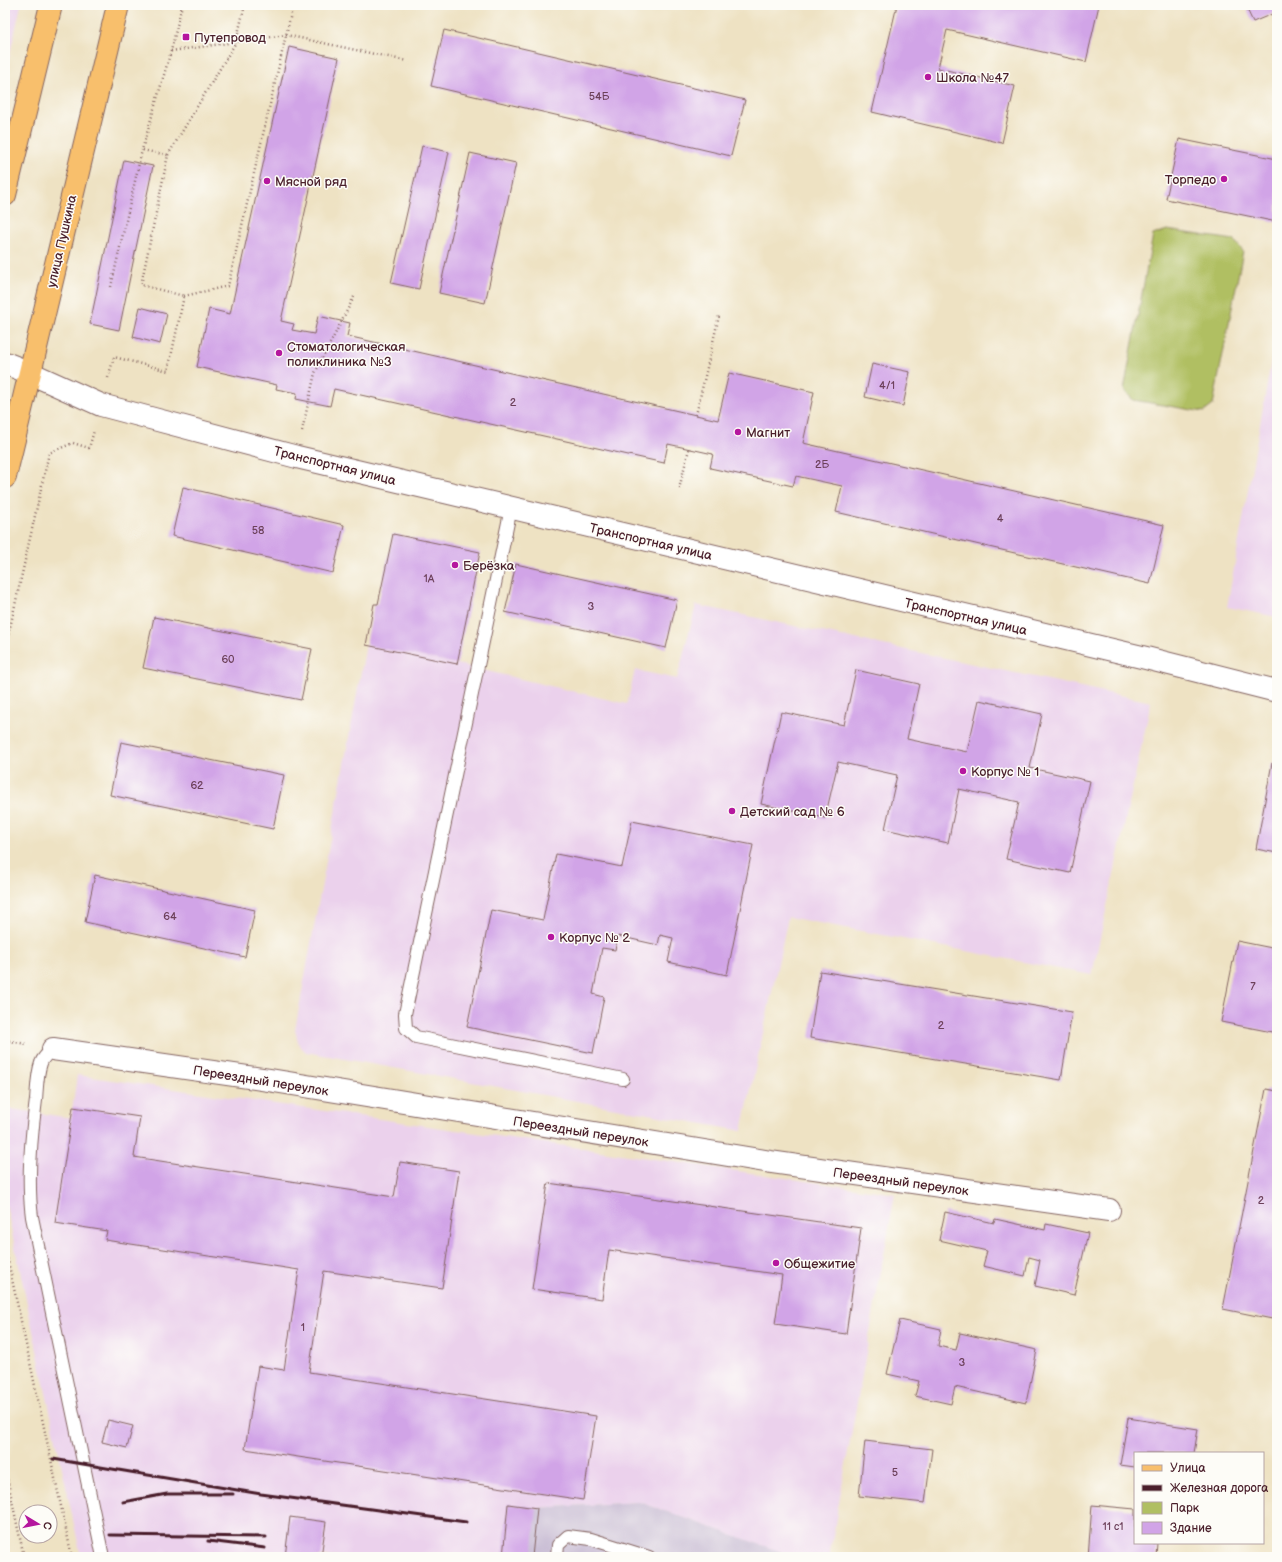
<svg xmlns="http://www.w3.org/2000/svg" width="1282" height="1562" font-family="'Balsamiq Sans',sans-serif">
  <rect width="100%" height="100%" fill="#fdfcf7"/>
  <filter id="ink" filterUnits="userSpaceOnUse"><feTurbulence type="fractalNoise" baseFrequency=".025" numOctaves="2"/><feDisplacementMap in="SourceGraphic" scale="8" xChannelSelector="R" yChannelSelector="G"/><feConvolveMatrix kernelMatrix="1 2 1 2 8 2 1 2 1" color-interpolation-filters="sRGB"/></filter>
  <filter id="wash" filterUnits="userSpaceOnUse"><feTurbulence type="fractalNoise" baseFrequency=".012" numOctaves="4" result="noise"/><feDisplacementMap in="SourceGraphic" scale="16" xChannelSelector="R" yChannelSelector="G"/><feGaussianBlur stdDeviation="0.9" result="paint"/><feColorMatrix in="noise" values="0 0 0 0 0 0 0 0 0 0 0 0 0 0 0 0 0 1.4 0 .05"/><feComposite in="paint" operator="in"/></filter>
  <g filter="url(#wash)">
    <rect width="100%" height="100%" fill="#eee2c3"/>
    <g fill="#ebd1ec">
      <path d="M5,5H21L5,75Z"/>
      <path d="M1277,330V617L1227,607Z"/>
      <path d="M696,605L1151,702L1092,975L788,917L742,1131L306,1052L299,1045L295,1030L366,645L457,664L627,704L635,670L677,679Z"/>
      <path d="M77,1075L895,1194L829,1557H795L639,1502L537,1508L508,1504L503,1557H81L5,1200V1108L71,1118Z"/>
    </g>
    <path fill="#cbbfd6" d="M639,1502L796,1557H503L508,1504L537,1508Z"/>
    <path fill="#b0bf62" stroke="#7d6f46" d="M1167,230L1234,240L1243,251L1213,405L1204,412L1133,400L1124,390L1153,235Z"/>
    <g id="blocks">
      <g fill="#d1a4e7">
        <path d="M897,5H1099L1086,62L947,30L938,68L1015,86L1002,143L872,112Z"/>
        <path d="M1245,5H1277V12L1253,22Z"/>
        <path d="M444,30L745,100L731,156L431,86Z"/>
        <path d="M289,47L339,58L281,321L294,324L292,330L314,334L318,316L350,323L347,336L718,420L729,373L814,392L803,443L1164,525L1150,584L836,512L842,486L796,476L793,486L710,468L713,454L668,444L664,463L334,389L330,406L296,399L297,393L276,389L277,385L197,367L209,309L230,314Z"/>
        <path d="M1179,139L1277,159V222L1166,199Z"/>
        <path d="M422,146L449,152L419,289L391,283Z"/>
        <path d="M470,153L516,163L485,303L439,293Z"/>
        <path d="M124,160L153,166L119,330L90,324Z"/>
        <path d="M140,307L167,314L160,344L133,337Z"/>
        <path d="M872,364L910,372L903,406L865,397Z"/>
        <path d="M183,487L344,525L333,573L172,536Z"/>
        <path d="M393,534L480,552L457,664L366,645L374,604H378Z"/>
        <path d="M516,564L677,600L666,648L505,612Z"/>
        <path d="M154,617L312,649L301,700L143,668Z"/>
        <path d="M856,670L919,684L907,739L967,752L979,700L1042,714L1030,768L1090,781L1070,873L1006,859L1019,802L959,789L948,843L885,829L897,775L838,762L825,818L761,804L781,712L844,725Z"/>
        <path d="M121,742L284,775L273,829L110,795Z"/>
        <path d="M1272,763L1277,764V853L1256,849Z"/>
        <path d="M632,821L753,845L727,975L668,962L673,938L660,935L658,945L618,936L615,950L602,948L593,994L604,997L593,1053L467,1027L491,910L543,920L556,854L622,867Z"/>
        <path d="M95,875L255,910L245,957L85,922Z"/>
        <path d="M1237,941L1277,949V1033L1221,1022Z"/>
        <path d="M820,971L1072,1012L1061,1080L810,1038Z"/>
        <path d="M1266,1089L1277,1091V1320L1223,1309Z"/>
        <path d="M73,1107L140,1117L134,1157L394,1197L400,1162L459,1171L442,1288L324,1271L309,1372L596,1416L583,1500L245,1449L258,1366L284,1370L299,1270L105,1240L107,1231L55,1223Z"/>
        <path d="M548,1183L861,1228L846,1334L775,1324L782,1275L609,1250L602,1299L532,1289Z"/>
        <path d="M945,1212L994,1223L995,1219L1045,1230L1046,1224L1088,1233L1074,1295L1035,1286L1040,1260L1029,1257L1025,1276L983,1266L987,1251L939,1240Z"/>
        <path d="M900,1320L941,1329L938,1346L956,1350L960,1333L1037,1350L1026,1403L955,1387L951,1404L915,1396L919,1381L887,1374Z"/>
        <path d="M1128,1418L1198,1429L1194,1453H1135V1467L1120,1465Z"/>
        <path d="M108,1420L133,1426L127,1448L102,1442Z"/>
        <path d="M865,1441L932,1449L925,1503L859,1496Z"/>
        <path d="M508,1504L537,1508L532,1557H503Z"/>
        <path d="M1092,1505L1135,1509V1543H1157L1156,1557H1088Z"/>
        <path d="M290,1517L326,1522L321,1557H285Z"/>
      </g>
    </g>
  </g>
  <g filter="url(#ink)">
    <use href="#blocks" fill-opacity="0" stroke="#836360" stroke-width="1"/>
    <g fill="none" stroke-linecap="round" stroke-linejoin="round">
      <defs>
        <g id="service">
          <path d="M511,508L405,1014L406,1028L416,1037L623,1079"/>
          <path d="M53,1049C48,1053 43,1057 41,1063C37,1074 37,1088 36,1100C31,1138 27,1179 32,1217L103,1557"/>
          <path d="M557,1557L558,1545L568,1536L591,1539L649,1557"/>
        </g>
        <g id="minor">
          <path d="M5,363L30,373"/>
          <path d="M53,1049L269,1080L771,1162L1109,1210"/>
        </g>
        <path id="tertiary" d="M30,373L101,405L297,457L1146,658L1277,691"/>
        <g id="primary">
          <path d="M5,195L51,5"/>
          <path d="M5,477L118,5"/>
        </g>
      </defs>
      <use href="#service" stroke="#836360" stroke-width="14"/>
      <use href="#minor" stroke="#836360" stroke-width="24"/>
      <use href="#tertiary" stroke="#836360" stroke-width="24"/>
      <use href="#primary" stroke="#836360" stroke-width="24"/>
      <g stroke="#836360" stroke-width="2.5" stroke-dasharray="1 3" stroke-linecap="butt">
        <path d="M171,51L286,35L407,61"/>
        <path d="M168,155L236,42L245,5"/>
        <path d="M111,287L142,150"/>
        <path d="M184,296L228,286L293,5"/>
        <path d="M108,378L114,357L168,371L184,296L141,285L168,155L142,150L171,51L182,5"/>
        <path d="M696,415L719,316"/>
        <path d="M302,431L315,373L355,295"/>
        <path d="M679,489L689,449"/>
        <path d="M5,650L49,453L73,443L89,448L94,431"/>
        <path d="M5,1040L26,1044"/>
        <path d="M5,1247L72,1557"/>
        <path d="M5,1468L24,1557"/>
      </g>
      <use href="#service" stroke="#fff" stroke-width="12"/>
      <use href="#minor" stroke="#fff" stroke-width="22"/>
      <use href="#tertiary" stroke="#fff" stroke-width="22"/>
      <use href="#primary" stroke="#f8bf6c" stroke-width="22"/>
      <g stroke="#4a1f2b" stroke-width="3">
        <path d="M53,1459L261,1494L466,1522"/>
        <path d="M123,1502L167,1494H233"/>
        <path d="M110,1535L266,1537"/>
        <path d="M208,1541L265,1548"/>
        <path d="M374,1557H375"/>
      </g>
    </g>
  </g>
  <g fill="#b5179e" stroke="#fdfcf7" stroke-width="1.5">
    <rect x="182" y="33" width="8" height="8" rx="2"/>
    <circle cx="928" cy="77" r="4"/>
    <circle cx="1224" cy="179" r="4"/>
    <circle cx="267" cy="181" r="4"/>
    <circle cx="279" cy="353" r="4"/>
    <circle cx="738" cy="432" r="4"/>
    <circle cx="455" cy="565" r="4"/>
    <circle cx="963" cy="771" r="4"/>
    <circle cx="732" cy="811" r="4"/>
    <circle cx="551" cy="937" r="4"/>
    <circle cx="776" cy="1263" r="4"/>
  </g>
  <g text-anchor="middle" stroke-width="3" stroke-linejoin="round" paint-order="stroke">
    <g font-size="11" fill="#6c405a">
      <text x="599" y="100">54Б</text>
      <text x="887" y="389">4/1</text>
      <text x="513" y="406">2</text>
      <text x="822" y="468">2Б</text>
      <text x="1000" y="522">4</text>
      <text x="258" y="534">58</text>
      <text x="429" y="582">1А</text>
      <text x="591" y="610">3</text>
      <text x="228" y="663">60</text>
      <text x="197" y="789">62</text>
      <text x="170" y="920">64</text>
      <text x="1253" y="990">7</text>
      <text x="941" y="1029">2</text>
      <text x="1261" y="1204">2</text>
      <text x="303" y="1331">1</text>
      <text x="962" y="1366">3</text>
      <text x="895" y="1476">5</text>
      <text x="1113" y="1530">11 с1</text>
    </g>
    <g font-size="13" fill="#4a1f2b" stroke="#fdfcf7" text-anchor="start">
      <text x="194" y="42">Путепровод</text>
      <text x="936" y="82">Школа №47</text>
      <text x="1216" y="184" text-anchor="end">Торпедо</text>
      <text x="275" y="186">Мясной ряд</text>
      <text x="287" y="351">Стоматологическая<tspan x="287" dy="15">поликлиника №3</tspan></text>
      <text x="746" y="437">Магнит</text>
      <text x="463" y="570">Берёзка</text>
      <text x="971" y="776">Корпус № 1</text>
      <text x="740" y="816">Детский сад № 6</text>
      <text x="559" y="942">Корпус № 2</text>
      <text x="784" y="1268">Общежитие</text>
    </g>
    <g font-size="13" fill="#4a1f2b" stroke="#fdfcf7">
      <text transform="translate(61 241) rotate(-77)" y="5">улица Пушкина</text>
      <text transform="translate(335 465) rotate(14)" y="5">Транспортная улица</text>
      <text transform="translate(651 541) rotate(13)" y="5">Транспортная улица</text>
      <text transform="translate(966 616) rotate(13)" y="5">Транспортная улица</text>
      <text transform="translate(261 1080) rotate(9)" y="5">Переездный переулок</text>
      <text transform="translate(581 1131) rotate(9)" y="5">Переездный переулок</text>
      <text transform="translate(901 1181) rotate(8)" y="5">Переездный переулок</text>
    </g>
  </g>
  <rect width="1282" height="1562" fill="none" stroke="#fdfcf7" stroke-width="20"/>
  <rect x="1134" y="1452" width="130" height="92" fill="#fdfcf7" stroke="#b5a4a5"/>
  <rect x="1142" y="1465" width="20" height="6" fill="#f8bf6c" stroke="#b5a4a5"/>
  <text x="1170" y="1472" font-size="12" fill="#4a1f2b">Улица</text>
  <rect x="1142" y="1485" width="20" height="6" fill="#4a1f2b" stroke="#b5a4a5"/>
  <text x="1170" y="1492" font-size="12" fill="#4a1f2b">Железная дорога</text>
  <rect x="1142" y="1502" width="20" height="12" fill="#b0bf62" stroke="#b5a4a5"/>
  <text x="1170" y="1512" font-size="12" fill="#4a1f2b">Парк</text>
  <rect x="1142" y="1522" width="20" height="12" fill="#d1a4e7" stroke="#b5a4a5"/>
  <text x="1170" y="1532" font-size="12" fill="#4a1f2b">Здание</text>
  <g transform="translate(38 1524) rotate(100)"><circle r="19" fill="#fdfcf7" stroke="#b5a4a5"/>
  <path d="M0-3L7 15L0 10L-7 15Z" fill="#b5179e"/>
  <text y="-6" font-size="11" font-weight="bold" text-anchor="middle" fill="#4a1f2b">С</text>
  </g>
</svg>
